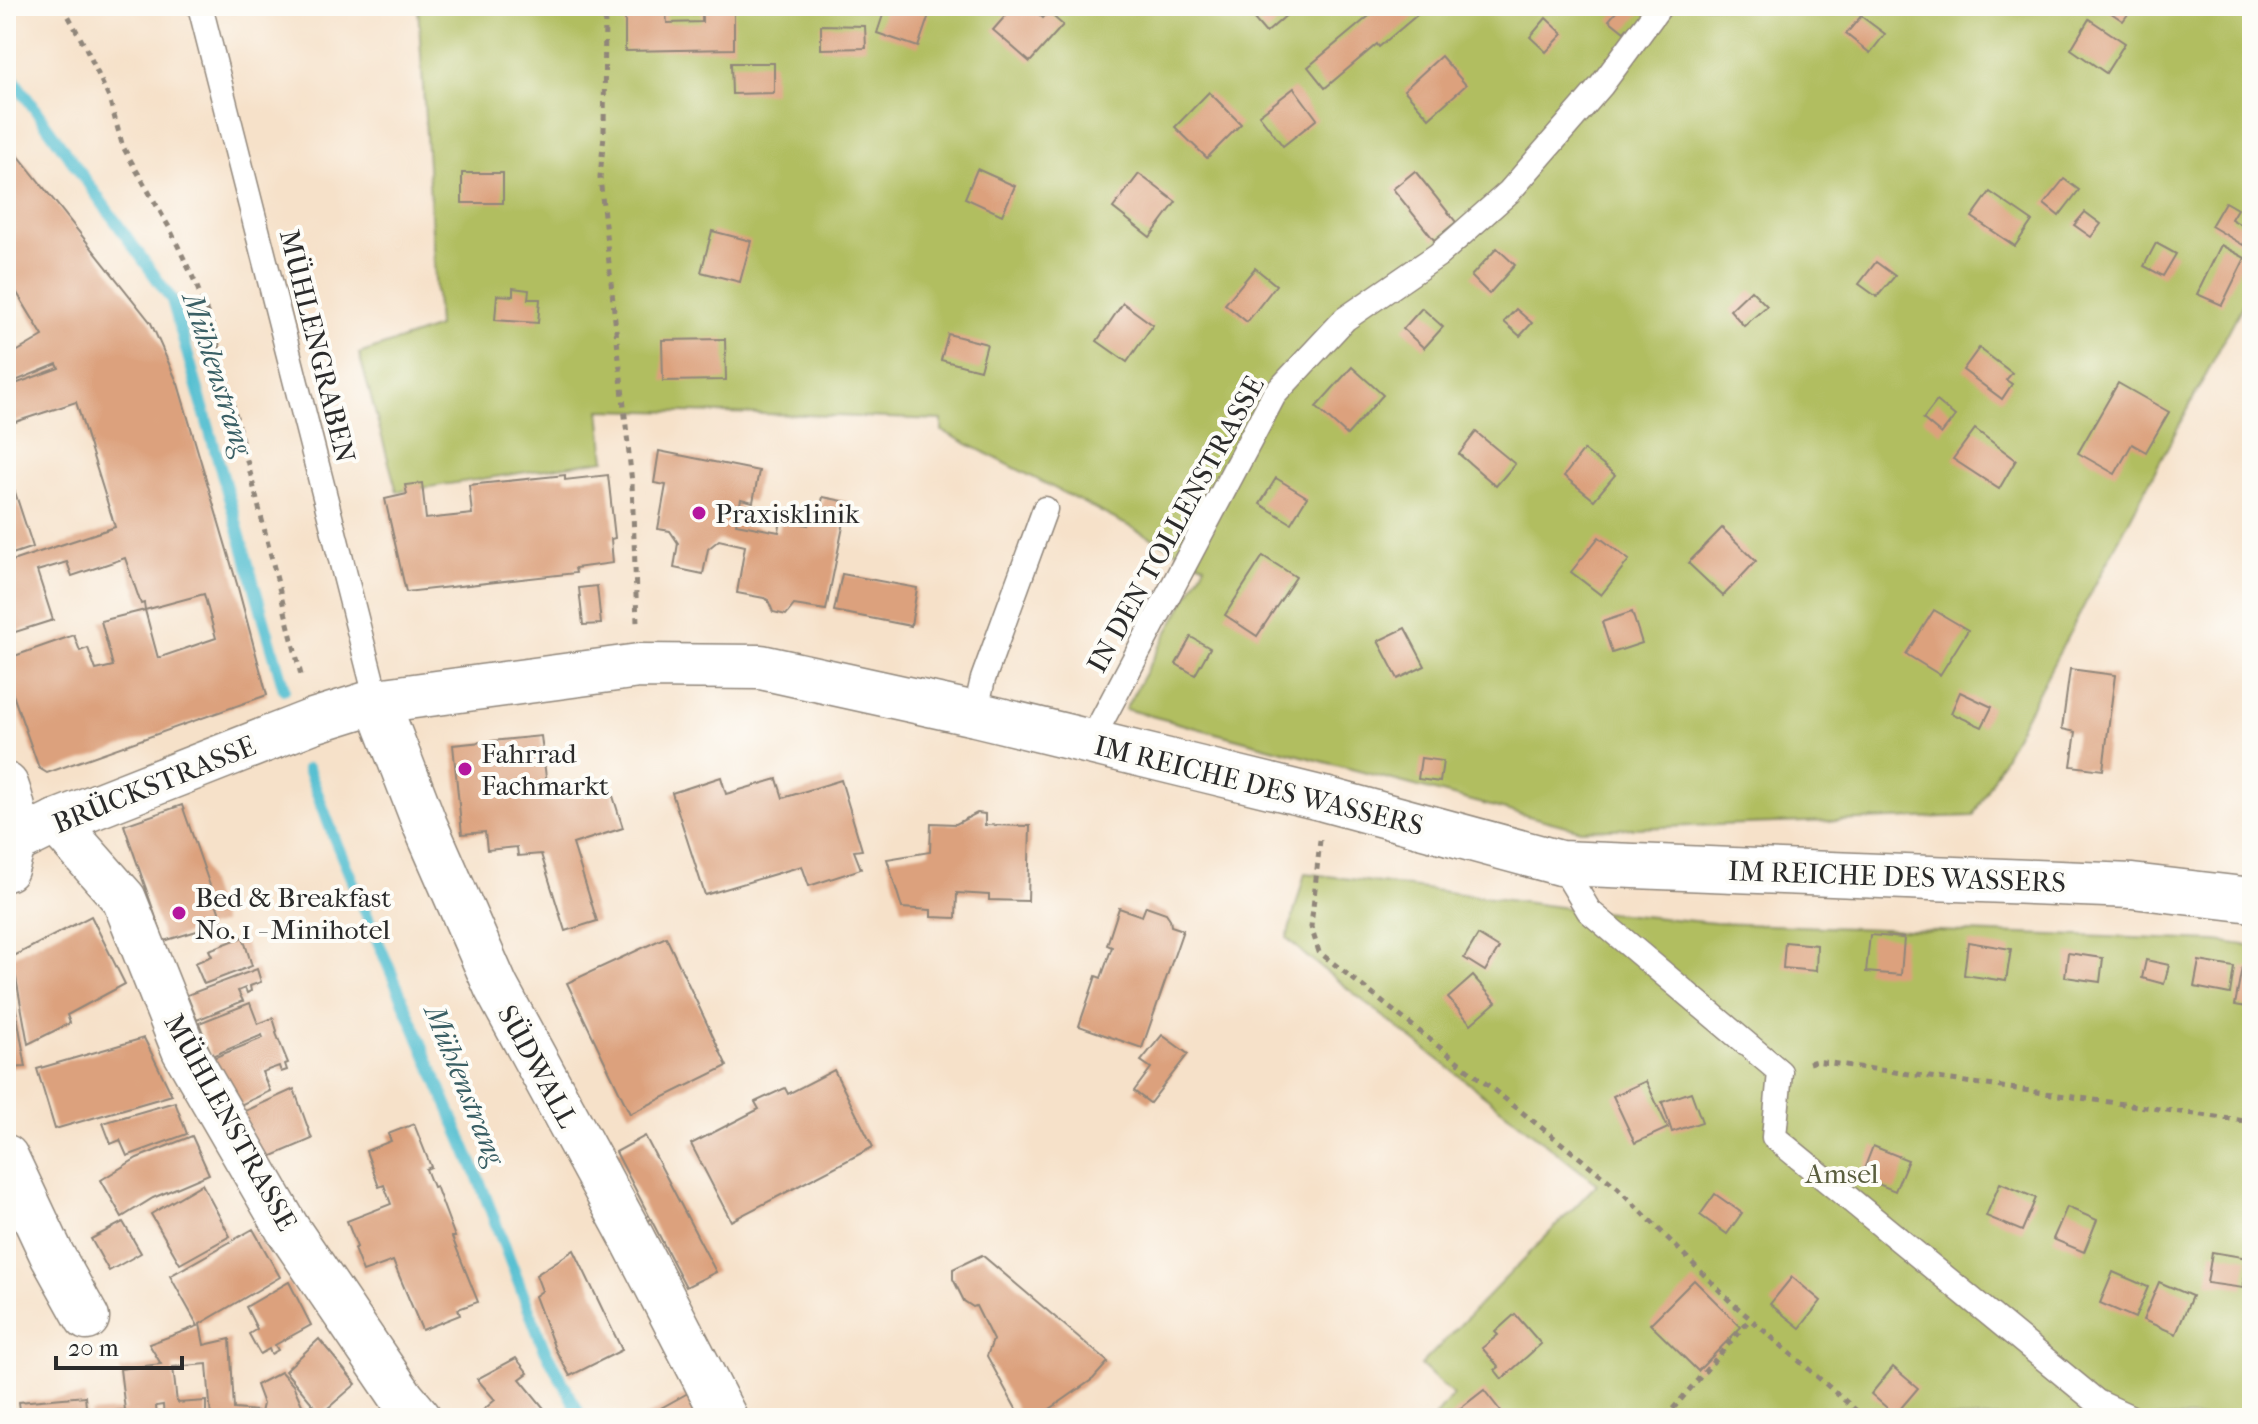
<svg xmlns="http://www.w3.org/2000/svg" width="2258" height="1424" font-family="'IM FELL French Canon',serif">
  <rect width="100%" height="100%" fill="#fdfcf7"/>
  <filter id="ink" filterUnits="userSpaceOnUse"><feTurbulence type="fractalNoise" baseFrequency=".0125" numOctaves="2"/><feDisplacementMap in="SourceGraphic" scale="16" xChannelSelector="R" yChannelSelector="G"/><feConvolveMatrix kernelMatrix="1 2 1 2 8 2 1 2 1" color-interpolation-filters="sRGB"/></filter>
  <filter id="wash" filterUnits="userSpaceOnUse"><feTurbulence type="fractalNoise" baseFrequency=".006" numOctaves="4" result="noise"/><feDisplacementMap in="SourceGraphic" scale="32" xChannelSelector="R" yChannelSelector="G"/><feGaussianBlur stdDeviation="1.8" result="paint"/><feColorMatrix in="noise" values="0 0 0 0 0 0 0 0 0 0 0 0 0 0 0 0 0 1.4 0 .05"/><feComposite in="paint" operator="in"/></filter>
  <g filter="url(#wash)">
    <rect width="100%" height="100%" fill="#f6e1c9"/>
    <g fill="#b1be60" stroke="#6e7446" stroke-width="2">
      <path d="M418,6H2252V287L1973,816L1581,830L1125,709L1205,565L942,431V420L807,415L600,410L605,460L397,492L359,354L438,327Z"/>
      <path d="M1305,873L1589,911L1715,923L2216,941L2252,946V1418H1434L1453,1395L1421,1365L1597,1184L1305,955L1287,938Z"/>
    </g>
    <g fill="none" stroke-linecap="round" stroke-linejoin="round">
      <g stroke="#56c0d1" stroke-width="12">
        <path d="M6,69L172,300L284,689"/>
        <path d="M308,769L335,840L479,1180L543,1346L582,1418"/>
      </g>
    </g>
    <g id="blocks">
      <g fill="#dca17d">
        <path d="M702,6H734V49L625,51V12H666L667,23L702,22Z"/>
        <path d="M886,6H900L929,15L918,47L877,33Z"/>
        <path d="M1014,6H1030L1043,18L1048,12L1063,25L1030,62L993,30Z"/>
        <path d="M1255,6H1297L1266,33L1248,12Z"/>
        <path d="M1381,6H1410L1417,15L1379,47L1377,44L1325,88L1308,67Z"/>
        <path d="M1621,6H1647L1624,32L1609,20Z"/>
        <path d="M2101,6H2134L2123,21Z"/>
        <path d="M1861,16L1885,34L1870,53L1846,34Z"/>
        <path d="M1546,18L1563,34L1546,52L1530,37Z"/>
        <path d="M2089,19L2125,43L2106,73L2071,49Z"/>
        <path d="M821,25L865,26L866,48L821,49Z"/>
        <path d="M1441,56L1466,85L1429,118L1404,90Z"/>
        <path d="M731,63H774V93L732,94Z"/>
        <path d="M1294,88L1317,119L1283,146L1259,115Z"/>
        <path d="M1209,92L1241,124L1207,158L1175,127Z"/>
        <path d="M6,140L151,323L178,384L237,584L267,695L47,773L39,768L6,675V659L74,635L80,651L88,648L96,670L113,666L101,621L145,610L158,658L216,638L204,594L145,610L144,603L141,604L125,558L72,576L67,562L37,571L53,620L6,635V563L115,527L76,402L6,425V390L16,386L15,384L59,368L57,364L13,382L6,368V358L43,336L11,283L6,285Z"/>
        <path d="M977,169L1015,186L1002,215L965,198Z"/>
        <path d="M1415,171L1456,222L1434,240L1393,189Z"/>
        <rect x="462" y="173" width="41" height="30"/>
        <path d="M1139,174L1176,202L1150,237L1113,208Z"/>
        <path d="M2064,179L2079,190L2059,216L2044,204Z"/>
        <path d="M1990,192L2032,221L2015,246L1972,217Z"/>
        <path d="M2225,202L2237,209L2231,219L2252,231L2243,245L2211,226Z"/>
        <path d="M2085,212L2101,224L2091,237L2074,225Z"/>
        <path d="M712,231L751,241L740,282L701,272Z"/>
        <path d="M2156,243L2176,254L2163,276L2144,266Z"/>
        <path d="M2221,245L2245,258L2222,305L2197,294Z"/>
        <path d="M1497,248L1515,265L1489,294L1471,276Z"/>
        <path d="M1876,262L1895,276L1877,297L1859,284Z"/>
        <path d="M1255,268L1276,285L1247,322L1225,304Z"/>
        <path d="M513,288L529,290L528,299H540L538,323L495,320L497,295L513,296Z"/>
        <path d="M1751,290L1767,306L1744,326L1730,310Z"/>
        <path d="M1123,303L1153,325L1127,362L1097,341Z"/>
        <path d="M1422,308L1443,327L1424,348L1403,329Z"/>
        <path d="M1516,309L1532,323L1520,336L1504,322Z"/>
        <path d="M948,334L987,344L980,370L941,360Z"/>
        <path d="M725,339L726,380L663,381L662,340Z"/>
        <path d="M1979,348L2012,373L2006,380L2012,384L2002,399L1963,370Z"/>
        <path d="M1352,367L1383,395L1347,435L1316,407Z"/>
        <path d="M2118,383L2169,412L2146,452L2132,444L2115,474L2078,453Z"/>
        <path d="M1937,401L1955,416L1941,434L1923,419Z"/>
        <path d="M1975,429L2016,460L1999,489L1953,459Z"/>
        <path d="M1476,432L1515,464L1496,486L1459,454Z"/>
        <path d="M1584,450L1615,475L1594,500L1564,476Z"/>
        <path d="M659,451L759,471L753,502L741,499L736,524L779,532L781,519L808,525L810,512L819,514L823,497L848,502L826,610L794,605L786,615L773,612L768,600L764,598L737,593L745,546L719,540L708,549L703,574L674,568L678,543L670,531L658,529L666,485L654,483Z"/>
        <path d="M565,475V480L608,475L615,538L611,539L613,563L575,568L576,573L406,592L385,499L407,494L405,485L422,483L426,519L472,514L469,485Z"/>
        <path d="M10,477L33,547L6,556V478Z"/>
        <path d="M1276,478L1307,497L1291,523L1260,504Z"/>
        <path d="M1722,528L1756,561L1723,596L1688,563Z"/>
        <path d="M1599,537L1629,560L1601,595L1571,572Z"/>
        <path d="M1263,556L1296,577L1257,636L1225,615Z"/>
        <path d="M842,574L917,588L911,626L834,611Z"/>
        <path d="M597,586L601,624L583,625L579,588Z"/>
        <path d="M1934,610L1968,630L1940,675L1906,654Z"/>
        <path d="M1632,612L1642,643L1612,653L1602,622Z"/>
        <path d="M1405,628L1425,666L1398,679L1378,641Z"/>
        <path d="M1191,637L1210,648L1195,675L1176,664Z"/>
        <path d="M2070,669L2115,675L2103,770L2071,766L2076,732L2062,729Z"/>
        <path d="M1960,692L1992,707L1982,727L1951,713Z"/>
        <path d="M541,736L547,786L608,780L623,828L573,844L597,921L565,931L541,854L518,856L517,847L487,850L485,832L462,834L453,745Z"/>
        <path d="M1421,758L1443,761L1440,782L1418,779Z"/>
        <path d="M721,777L726,794L777,779L783,798L841,780L862,850L854,851L861,869L809,886L802,866L705,895L672,793Z"/>
        <path d="M182,805L223,923L164,941L124,825Z"/>
        <path d="M977,813L985,814V825L1030,826L1028,901L989,900V895L957,893L956,918L931,917V910L902,908L887,859L930,852L931,823L956,824Z"/>
        <path d="M1146,906L1166,913L1170,919L1171,926L1183,930L1142,1048L1079,1026L1096,976L1101,978L1112,947L1107,945L1119,908L1142,916Z"/>
        <path d="M91,916L125,984L67,1015L70,1023L28,1044L16,978L8,959Z"/>
        <path d="M1478,935L1499,948L1485,971L1464,958Z"/>
        <path d="M1870,935L1904,938L1901,975L1866,972Z"/>
        <path d="M243,937L252,966L204,984L195,963L212,956L209,950Z"/>
        <path d="M666,937L727,1066L630,1114L567,983Z"/>
        <path d="M1785,942L1817,945L1816,971L1783,968Z"/>
        <path d="M1968,942L2011,949L2006,981L1964,975Z"/>
        <path d="M2068,953L2103,958L2100,982L2065,977Z"/>
        <path d="M2146,960L2169,965L2164,984L2142,978Z"/>
        <path d="M2199,961L2234,967L2230,994L2194,987Z"/>
        <path d="M2242,967L2252,969V1008L2235,1005Z"/>
        <path d="M257,969L261,982L250,986L251,991L247,993L245,988L238,991L243,1001L197,1020L187,995Z"/>
        <path d="M9,970L26,1067L6,1068V971Z"/>
        <path d="M1473,976L1496,1002L1471,1024L1448,998Z"/>
        <path d="M250,1003L258,1024L273,1018L277,1031L276,1033L288,1063L285,1064L287,1070L281,1072L279,1066L262,1072L270,1091L234,1108L213,1058L263,1038L262,1035L212,1056L199,1023Z"/>
        <path d="M1162,1035L1188,1054L1150,1103L1134,1091L1151,1068L1141,1061Z"/>
        <path d="M144,1038L172,1095L55,1129L37,1069Z"/>
        <path d="M834,1070L873,1147L731,1221L691,1144L759,1109L755,1102L785,1088L788,1094Z"/>
        <path d="M1646,1081L1668,1128L1635,1143L1613,1096Z"/>
        <path d="M294,1089L312,1139L263,1160L241,1113Z"/>
        <path d="M1691,1092L1702,1122L1672,1132L1662,1102Z"/>
        <path d="M175,1102L187,1134L127,1156L120,1140L111,1144L103,1123Z"/>
        <path d="M414,1124L431,1167L426,1169L433,1187L436,1186L455,1237H452L478,1302L458,1309L460,1315L422,1330L393,1261L363,1272L354,1249L357,1247L347,1221L391,1204L384,1185L379,1187L366,1151L391,1141L388,1134Z"/>
        <path d="M192,1136L209,1174L153,1198L122,1217L101,1180L137,1158Z"/>
        <path d="M645,1136L716,1272L686,1287L616,1152Z"/>
        <path d="M1873,1146L1908,1160L1895,1191L1861,1177Z"/>
        <path d="M2000,1183L2036,1198L2022,1231L1986,1216Z"/>
        <path d="M202,1184L230,1236L180,1264L151,1214Z"/>
        <path d="M1715,1194L1742,1213L1727,1234L1700,1215Z"/>
        <path d="M2067,1207L2097,1220L2084,1252L2053,1239Z"/>
        <path d="M123,1222L141,1253L109,1271L91,1239Z"/>
        <path d="M253,1229L280,1277L200,1324L204,1345L230,1339L234,1409L258,1411L260,1417L263,1404L256,1385L281,1372L293,1385L308,1418H211L207,1364L173,1367L177,1403L206,1401V1418H164L163,1405L156,1406L157,1418H91L90,1413L125,1410L120,1369L161,1364L149,1344L198,1326L170,1276Z"/>
        <path d="M574,1250L622,1350L570,1376L555,1349L535,1296L542,1291L536,1275Z"/>
        <path d="M2212,1252L2248,1258L2243,1288L2207,1283Z"/>
        <path d="M982,1255L1108,1362L1093,1379L1037,1418H1021L987,1356L993,1340L976,1306L973,1307L964,1301L953,1279V1269Z"/>
        <path d="M2113,1272L2148,1287L2135,1318L2100,1303Z"/>
        <path d="M1792,1277L1821,1301L1800,1328L1770,1304Z"/>
        <path d="M1694,1280L1741,1327L1698,1371L1650,1324Z"/>
        <path d="M289,1282L311,1325L275,1345L278,1350L271,1354L269,1349L260,1354L249,1334L257,1329L246,1307Z"/>
        <path d="M2159,1282L2192,1296L2176,1334L2143,1320Z"/>
        <path d="M1515,1314L1541,1344L1502,1379L1495,1370L1499,1367L1482,1348L1498,1335L1495,1332Z"/>
        <path d="M319,1339L356,1384L321,1414L285,1371Z"/>
        <path d="M516,1358L528,1373L520,1379L552,1418H474L495,1400L477,1379Z"/>
        <path d="M1893,1367L1918,1388L1895,1415L1871,1394Z"/>
        <path d="M1484,1390L1506,1418H1448Z"/>
        <path d="M688,1393L701,1418H643Z"/>
        <path d="M85,1396L87,1418H21L19,1402Z"/>
      </g>
    </g>
  </g>
  <g filter="url(#ink)">
    <use href="#blocks" fill-opacity="0" stroke="#90867a" stroke-width="2"/>
    <g fill="none" stroke-linecap="round" stroke-linejoin="round">
      <defs>
        <g id="service">
          <path d="M200,6L377,701"/>
          <path d="M975,714L983,679L1045,509"/>
          <path d="M1090,743L1274,395L1345,319L1438,255L1509,192L1601,86L1660,6"/>
          <path d="M1560,863L1589,911L1780,1072L1774,1137L2097,1402L2132,1418"/>
        </g>
        <g id="minor">
          <path d="M377,701L425,825L496,987L630,1234L725,1418"/>
          <path d="M56,822L124,899L184,1050L287,1228L403,1399L419,1418"/>
          <path d="M15,842L56,822L313,721L377,701L639,666L761,667L975,714L1201,769L1324,799L1560,863L2132,886L2252,900"/>
          <path d="M6,1157L52,1255L87,1318"/>
        </g>
        <path id="tertiary" d="M6,785C19,821 18,833 6,869"/>
      </defs>
      <use href="#service" stroke="#90867a" stroke-width="27"/>
      <use href="#minor" stroke="#90867a" stroke-width="47"/>
      <use href="#tertiary" stroke="#90867a" stroke-width="47"/>
      <g stroke="#90867a" stroke-width="5" stroke-dasharray="6 6" stroke-linecap="butt">
        <path d="M63,6L88,52L109,98L123,147L169,227L196,284L215,333L302,679"/>
        <path d="M605,6L604,135L600,177L632,483L637,623"/>
        <path d="M1320,840L1311,927L1319,952L1618,1188L1731,1302L1865,1418"/>
        <path d="M1809,1063L1816,1061L2252,1122"/>
        <path d="M1665,1418L1750,1319"/>
      </g>
      <use href="#service" stroke="#fff" stroke-width="24"/>
      <use href="#minor" stroke="#fff" stroke-width="44"/>
      <use href="#tertiary" stroke="#fff" stroke-width="44"/>
    </g>
  </g>
  <g fill="#b5179e" stroke="#fdfcf7" stroke-width="3">
    <circle cx="699" cy="513" r="8"/>
    <circle cx="465" cy="769" r="8"/>
    <circle cx="179" cy="913" r="8"/>
  </g>
  <g text-anchor="middle" stroke-width="8" stroke-linejoin="round" paint-order="stroke">
    <g font-size="28" fill="#2b2b2b" stroke="#fdfcf7">
      <text transform="translate(318 346) rotate(76)" y="10">MÜHLENGRABEN</text>
      <text transform="translate(1175 524) rotate(-61)" y="10">IN DEN TOLLENSTRASSE</text>
      <text transform="translate(154 784) rotate(-22)" y="10">BRÜCKSTRASSE</text>
      <text transform="translate(1259 785) rotate(14)" y="10">IM REICHE DES WASSERS</text>
      <text transform="translate(1897 876) rotate(2)" y="10">IM REICHE DES WASSERS</text>
      <text transform="translate(538 1066) rotate(61)" y="10">SÜDWALL</text>
      <text transform="translate(231 1122) rotate(61)" y="10">MÜHLENSTRASSE</text>
    </g>
    <g font-size="28" fill="#2b2b2b" stroke="#fdfcf7" text-anchor="start">
      <text x="715" y="523">Praxisklinik</text>
      <text x="481" y="763">Fahrrad<tspan x="481" dy="32">Fachmarkt</tspan></text>
      <text x="195" y="907">Bed &amp; Breakfast<tspan x="195" dy="32">No. 1 - Minihotel</tspan></text>
    </g>
    <g font-size="28" fill="#5a5e3e" stroke="#fdfcf7">
      <text x="1842" y="1183">Amsel</text>
    </g>
    <g font-size="30" font-style="italic" fill="#3a5f65" stroke="#fdfcf7">
      <text transform="translate(218 374) rotate(72)" y="10">Mühlenstrang</text>
      <text transform="translate(465 1085) rotate(68)" y="10">Mühlenstrang</text>
    </g>
  </g>
  <rect width="2258" height="1424" fill="none" stroke="#fdfcf7" stroke-width="32"/>
  <path d="M56 1356v12h126v-12" fill="none" stroke="#2b2b2b" stroke-width="4"/>
  <text x="68" y="1356" font-size="24" fill="#2b2b2b" stroke="#fdfcf7" stroke-width="6" paint-order="stroke">20 m</text>
</svg>
